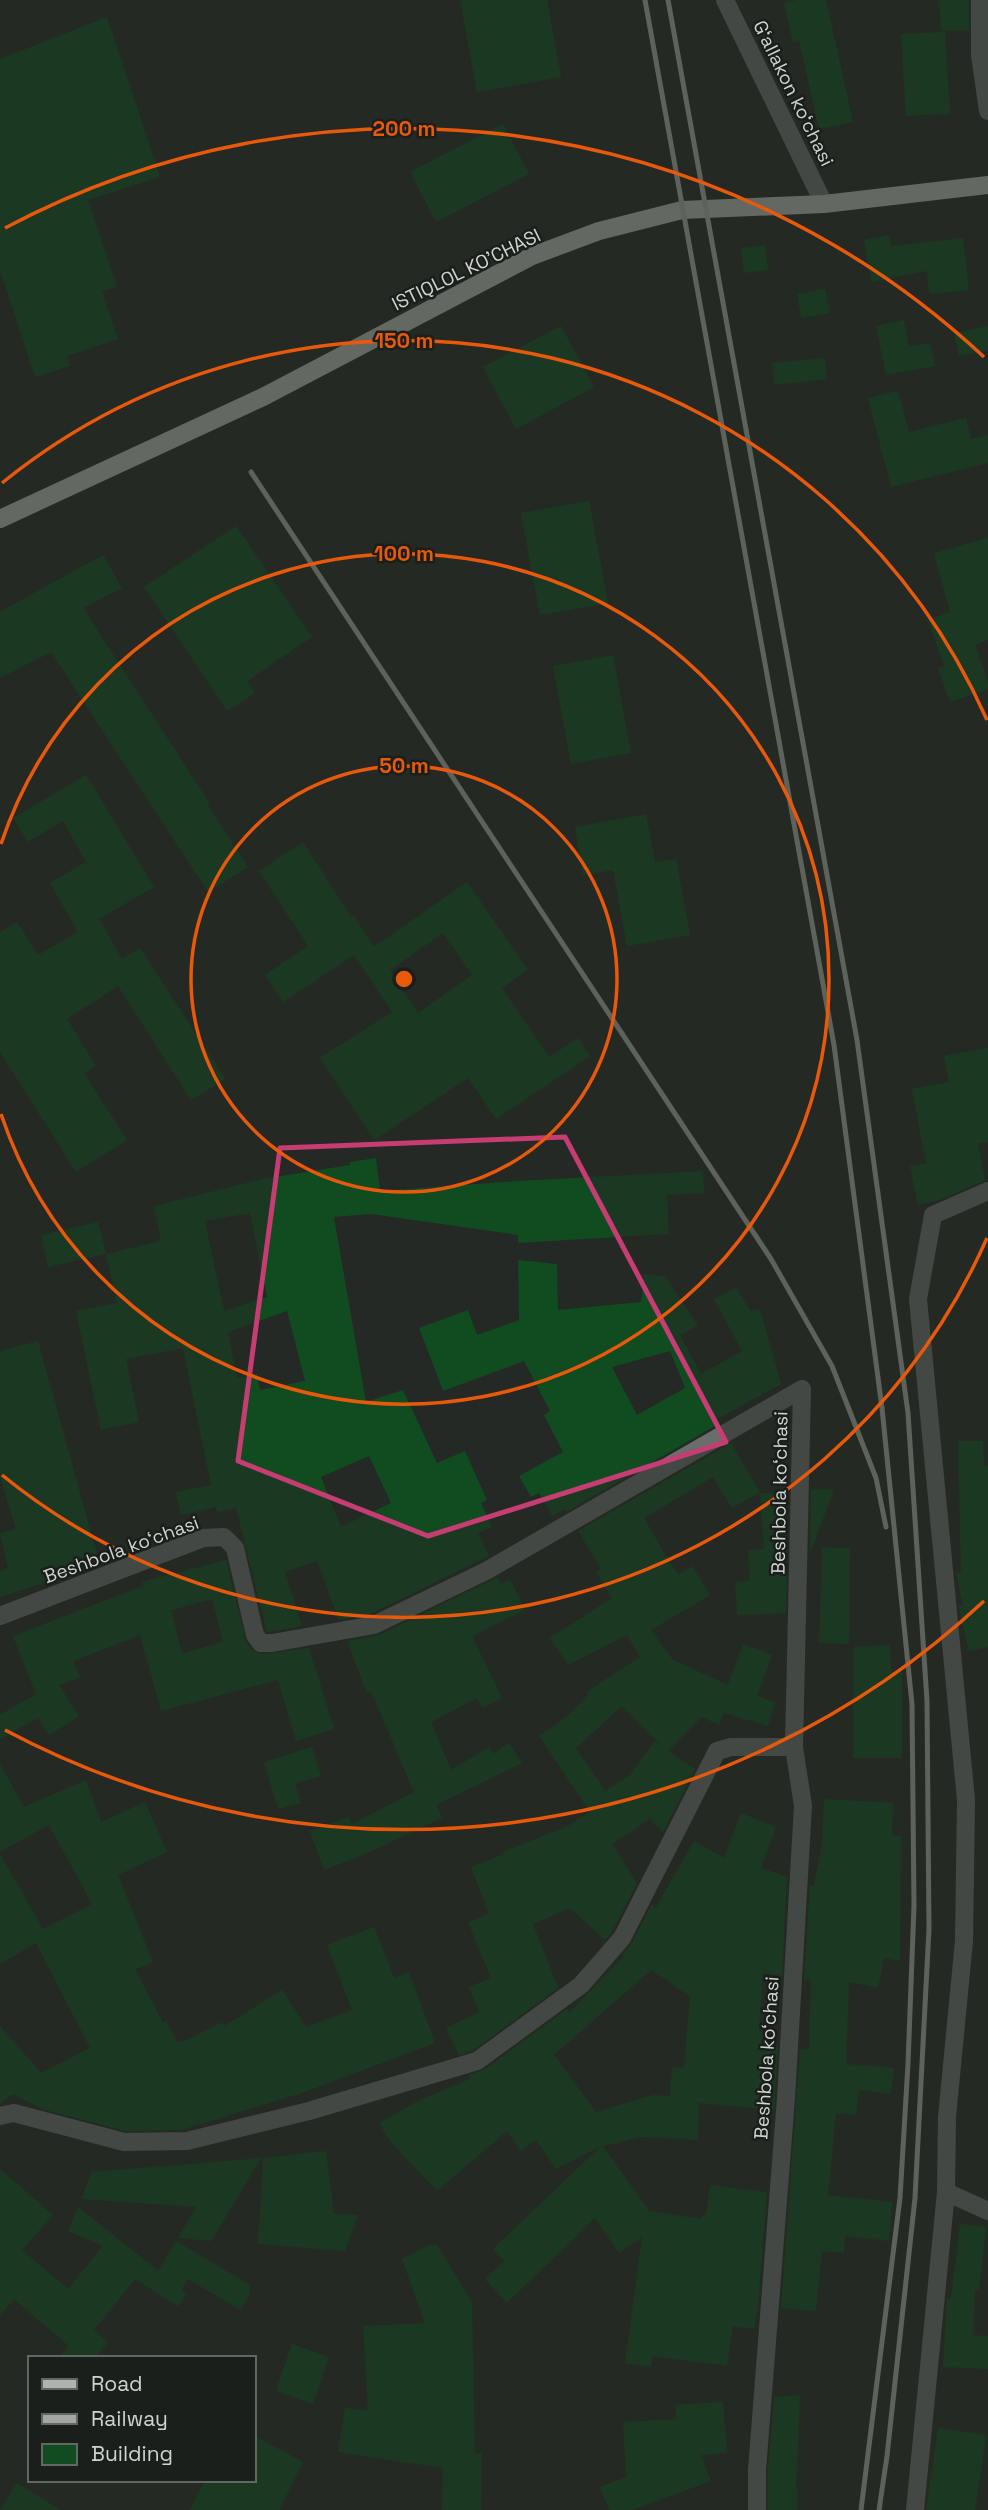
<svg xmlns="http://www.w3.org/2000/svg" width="988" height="2510" font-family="'Space Grotesk',sans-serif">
  <rect width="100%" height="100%" fill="#242925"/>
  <g fill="#114b20" fill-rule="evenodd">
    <path d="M460,0H547L561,77L477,92Z"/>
    <path d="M798,0H826L853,122L819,129L799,40L793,42L784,3Z"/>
    <path d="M939,0H969V30L941,31Z"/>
    <path d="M107,17L160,177L88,200L117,287L102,291L118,339L67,356L70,366L35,377L0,270V59Z"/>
    <path d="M945,32L950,114L906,116L901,34Z"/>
    <path d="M503,124L529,174L436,222L410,172Z"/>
    <path d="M889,235L891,246L963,238L969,290L929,294L927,271L871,282L864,240Z"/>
    <path d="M765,245L768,270L744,273L741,248Z"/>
    <path d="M825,289L830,313L801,318L797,294Z"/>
    <path d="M904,320L909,347L930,343L935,366L886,375L876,326Z"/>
    <path d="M561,326L594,387L516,429L483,367Z"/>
    <path d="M988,326V350L959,356L954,333Z"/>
    <path d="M825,358L827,379L774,385L772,363Z"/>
    <path d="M898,391L909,432L966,418L971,439L988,435V463L891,487L868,398Z"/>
    <path d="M589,501L608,603L540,615L521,513Z"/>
    <path d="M236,526L312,637L247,681L255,693L227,711L144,587Z"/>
    <path d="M988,538V640L975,645L988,682V689L950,702L938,668L944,666L928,620L950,612L934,553Z"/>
    <path d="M103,555L122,588L83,608L210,804L208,805L248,867L208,892L51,652L0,678V612Z"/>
    <path d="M613,655L631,753L571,764L553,666Z"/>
    <path d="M86,775L154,887L99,919L122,959L140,948L225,1079L191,1100L118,986L67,1019L96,1066L84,1073L127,1140L76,1172L0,1052V933L17,922L38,955L78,932L50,883L86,862L63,821L28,842L13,818Z"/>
    <path d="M646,814L655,862L676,859L690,935L627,946L613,870L583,875L575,827Z"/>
    <path d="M303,842L351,917L354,916L374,947L467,882L528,970L502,988L549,1057L578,1038L590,1056L496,1119L468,1078L374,1140L320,1058L392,1012L354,955L283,1002L265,975L308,946L259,871ZM443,933L472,975L418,1013L390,970Z"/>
    <path d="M988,1048V1142L978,1143L985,1180L939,1200L918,1205L910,1166L926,1163L912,1089L949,1082L944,1056Z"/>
    <path d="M376,1158L380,1191L518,1181L703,1171L704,1193L667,1195L669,1234L518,1243V1235L371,1214L334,1217L366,1402L403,1390L437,1463L465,1451L487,1500L481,1503L492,1527L478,1533L489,1556L370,1614L339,1620L317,1561L285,1572L302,1626L267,1632L236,1508L217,1512L216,1507L181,1515L176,1492L211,1485L183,1348L126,1359L139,1422L101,1430L76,1311L117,1303L106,1254L161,1241L154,1206L262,1179L350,1165V1162ZM250,1213L267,1297L224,1311L205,1221ZM287,1311L305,1381L260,1390L257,1374L237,1378L228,1332ZM369,1456L391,1503L341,1527L321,1477Z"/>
    <path d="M98,1222L106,1254L48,1267L41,1235Z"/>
    <path d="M518,1260L557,1264L558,1310L641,1302L644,1274L665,1276L698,1326L680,1335L701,1374L742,1351L714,1299L736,1288L751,1311L760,1309L781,1384L717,1419L720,1423L566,1512L565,1509L552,1516L539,1493L531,1497L519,1476L563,1452L544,1415L550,1411L524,1361L443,1391L419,1328L468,1310L477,1335L519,1320ZM670,1351L685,1388L637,1415L612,1367Z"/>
    <path d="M38,1341L100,1565L0,1597V1571L8,1568L0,1533L16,1529L0,1477V1351Z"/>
    <path d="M958,1441H983L984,1466H988V1647L969,1651L959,1609V1605H963L956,1574L961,1572Z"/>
    <path d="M731,1443L760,1492L732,1508L713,1477L644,1518L663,1551L660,1553L664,1552L678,1575L692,1566L710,1595L651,1630L673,1660L728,1685L743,1644L772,1655L757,1696L775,1702L768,1726L724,1713L719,1725L702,1717L668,1751L695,1769L663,1832L650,1819L612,1844L637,1883L612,1932L605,1940L570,1908L533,1924L558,1988L472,2051L459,2055L446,2028L479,2012L469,1987L491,1978L468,1922L489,1914L471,1867L504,1854L503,1852L568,1826L590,1812L539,1736L566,1717L588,1696L586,1692L640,1657L627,1635L568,1665L550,1638L612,1598L596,1572L601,1569L578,1531ZM622,1706L662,1746L655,1741L630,1775L605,1791L576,1748Z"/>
    <path d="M834,1489L810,1554L811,1490Z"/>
    <path d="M788,1492L786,1613L737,1615L735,1582L750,1581L748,1550L764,1549L760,1493Z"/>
    <path d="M822,1547L850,1548L849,1644L819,1643Z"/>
    <path d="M226,1560L246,1642L252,1650L261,1654L309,1648L334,1729L296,1741L278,1680L161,1711L140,1635L73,1661L80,1677L59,1685L79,1716L49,1735L38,1718L0,1739V1715L36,1694L13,1636L143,1586L142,1582ZM212,1599L223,1642L182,1653L171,1610Z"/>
    <path d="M498,1577L501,1584L510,1579L525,1610L472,1636L502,1698L482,1708L477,1698L431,1722L451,1770L489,1747L493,1754L509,1743L522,1763L436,1805L442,1818L363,1855L324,1870L310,1831L349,1817L352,1824L414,1792L371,1691L367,1693L347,1641L379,1635Z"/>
    <path d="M890,1645L891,1672H902V1758H853V1647Z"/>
    <path d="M312,1747L321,1776L295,1783L301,1803L278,1809L264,1762Z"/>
    <path d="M0,1764L24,1807L86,1780L101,1822L145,1802L167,1852L118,1875L153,1962L135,1969L163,2023L166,2021L177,2042L180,2041L181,2043L222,2022L224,2026L282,1990L306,2027L352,2010L327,1945L374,1927L394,1978L409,1972L435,2043L305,2092L181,2130L125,2131L42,2109L13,2094L0,2104V2026L41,2073L90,2048L36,1943L0,1964V1854L43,1929L92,1904L49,1825L0,1852Z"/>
    <path d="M824,1799L893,1803L892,1836H901L900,1961L884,1958L878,1988L849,1982L846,2064L894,2068L891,2094L859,2090L856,2115L836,2113L828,2195L892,2202L889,2241L845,2236L844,2253L822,2251L816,2311L781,2308L800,2049L809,2050L811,1980L804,1979L810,1885L814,1886L822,1844Z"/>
    <path d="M741,1813L776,1827L761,1868L787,1877L782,1976L763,1973L759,2031L764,2032L763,2046L778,2047L774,2110L699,2103L698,2140L642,2137L603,2146L649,2211L702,2219L703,2214L706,2215L710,2185L767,2192L758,2306L754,2329L733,2326L727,2366L653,2356L651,2367L625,2363L642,2237L619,2253L595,2218L507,2303L485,2279L504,2261L493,2249L601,2146L556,2169L536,2140L521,2151L507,2131L437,2191L389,2140L379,2123L416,2102L470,2079L469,2075L484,2070L567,2009L569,2013L624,1956L622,1955L632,1943L652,1904L655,1909L694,1841L724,1858ZM651,1970L690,1996L684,2068L672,2067L670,2096L653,2095L596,2112L554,2055Z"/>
    <path d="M326,2151L334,2214L358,2215L345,2251L258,2244L263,2158Z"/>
    <path d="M261,2158L211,2241L178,2238L196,2207L81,2199L92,2172Z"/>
    <path d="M0,2169L53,2215L22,2250L68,2289L103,2246L68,2231L78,2207L158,2271L176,2241L250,2285V2294L240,2310L188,2279L181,2290L186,2294L178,2306L135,2279L94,2330L108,2342L95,2358H59L69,2346L14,2299L0,2315Z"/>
    <path d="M960,2224L986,2227L979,2291L975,2290L973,2335L988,2336V2369L943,2367L947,2299H951Z"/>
    <path d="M429,2245H437L472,2302L475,2454L482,2453L481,2510H442L443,2468L338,2452L345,2408L368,2411L363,2326L425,2323L402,2259Z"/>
    <path d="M292,2344L329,2357L313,2404L276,2391Z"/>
    <path d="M800,2395L796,2488H797V2510H768V2470L774,2397Z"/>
    <path d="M723,2402L727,2453L701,2455L711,2481L632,2510H609L600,2487L626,2477L623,2422L677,2419L675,2405Z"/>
    <path d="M938,2428L986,2435L975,2510H926Z"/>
    <path d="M254,2436L303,2462L279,2510H190L205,2480H254Z"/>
    <path d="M17,2483L60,2510H0Z"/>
  </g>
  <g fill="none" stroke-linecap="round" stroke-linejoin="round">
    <g stroke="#6b6d6b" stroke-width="18">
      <path d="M725,0L824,204"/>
      <path d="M980,0V55L988,111"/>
      <path d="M988,1191L933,1215L918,1299L966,1800L964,1941L947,2117L946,2192L988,2211"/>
      <path d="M0,1616L203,1538L224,1537L235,1548L255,1635L261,1643H272L374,1625L486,1571L802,1389L794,1747L803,1806L786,2098L757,2470V2510"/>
      <path d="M0,2116L14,2113L124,2142L187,2141L309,2111L477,2061L581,1985L622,1938L717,1751L731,1747H794"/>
      <path d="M915,2510L946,2192"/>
    </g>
    <path stroke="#afb4af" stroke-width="18" d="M0,519L263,397L532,256L599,231L682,210L824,204L988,185"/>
    <g stroke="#a3a6a3" stroke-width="5">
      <path d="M645,0L834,1045L882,1408L912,1704L914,1906L908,2064L900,2198L861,2510"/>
      <path d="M668,0L857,1040L908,1413L927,1701L929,1929L915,2198L887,2456L879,2510"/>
      <path d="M251,472L771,1259L832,1366L876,1478L886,1527"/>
    </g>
  </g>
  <path d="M0 0H988V2510H0ZM565,1137L726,1442L428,1536L238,1461L280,1148Z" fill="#242925" fill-opacity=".55" fill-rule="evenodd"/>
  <path fill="none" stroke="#c53d72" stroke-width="5" stroke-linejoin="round" d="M565,1137L726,1442L428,1536L238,1461L280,1148Z"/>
  <g fill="none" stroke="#e8590c" stroke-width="3.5">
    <circle cx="404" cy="979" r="213"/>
    <path d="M1 844A425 425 0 1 1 1 1114"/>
    <path d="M987 1238A638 638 0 0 1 2 1475M2 483A638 638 0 0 1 987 720"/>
    <path d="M984 1601A850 850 0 0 1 5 1730M5 228A850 850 0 0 1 984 357"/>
  </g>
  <g text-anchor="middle" stroke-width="5" stroke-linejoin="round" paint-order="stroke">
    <g font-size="19" fill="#d0d3d0" stroke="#1b1f1b">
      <text transform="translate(794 93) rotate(64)" y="7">Gʻallakon koʻchasi</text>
      <text transform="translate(466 269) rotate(-26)" y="7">ISTIQLOL KO'CHASI</text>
      <text transform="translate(779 1493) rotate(-89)" y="7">Beshbola koʻchasi</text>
      <text transform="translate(121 1549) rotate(-20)" y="7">Beshbola koʻchasi</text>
      <text transform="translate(766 2058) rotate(-86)" y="7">Beshbola koʻchasi</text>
    </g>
  </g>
  <circle cx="404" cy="979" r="10" fill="#e8590c" stroke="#1b1f1b" stroke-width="3.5"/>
  <g font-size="21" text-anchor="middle" font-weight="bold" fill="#e8590c" stroke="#1b1f1b" stroke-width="5" stroke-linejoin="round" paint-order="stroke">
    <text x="404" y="136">200 m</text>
    <text x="404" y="348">150 m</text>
    <text x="404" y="561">100 m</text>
    <text x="404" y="773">50 m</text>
  </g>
  <rect x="28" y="2356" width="228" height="126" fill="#1b1f1b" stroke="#636763" stroke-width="2"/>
  <rect x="42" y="2379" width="35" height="10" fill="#afb4af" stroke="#636763" stroke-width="2"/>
  <text x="91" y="2391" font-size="21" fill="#d0d3d0">Road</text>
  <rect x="42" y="2414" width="35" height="10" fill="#a3a6a3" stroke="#636763" stroke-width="2"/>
  <text x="91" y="2426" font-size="21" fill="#d0d3d0">Railway</text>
  <rect x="42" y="2444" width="35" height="21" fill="#114b20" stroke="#636763" stroke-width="2"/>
  <text x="91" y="2461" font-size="21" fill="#d0d3d0">Building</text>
</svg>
